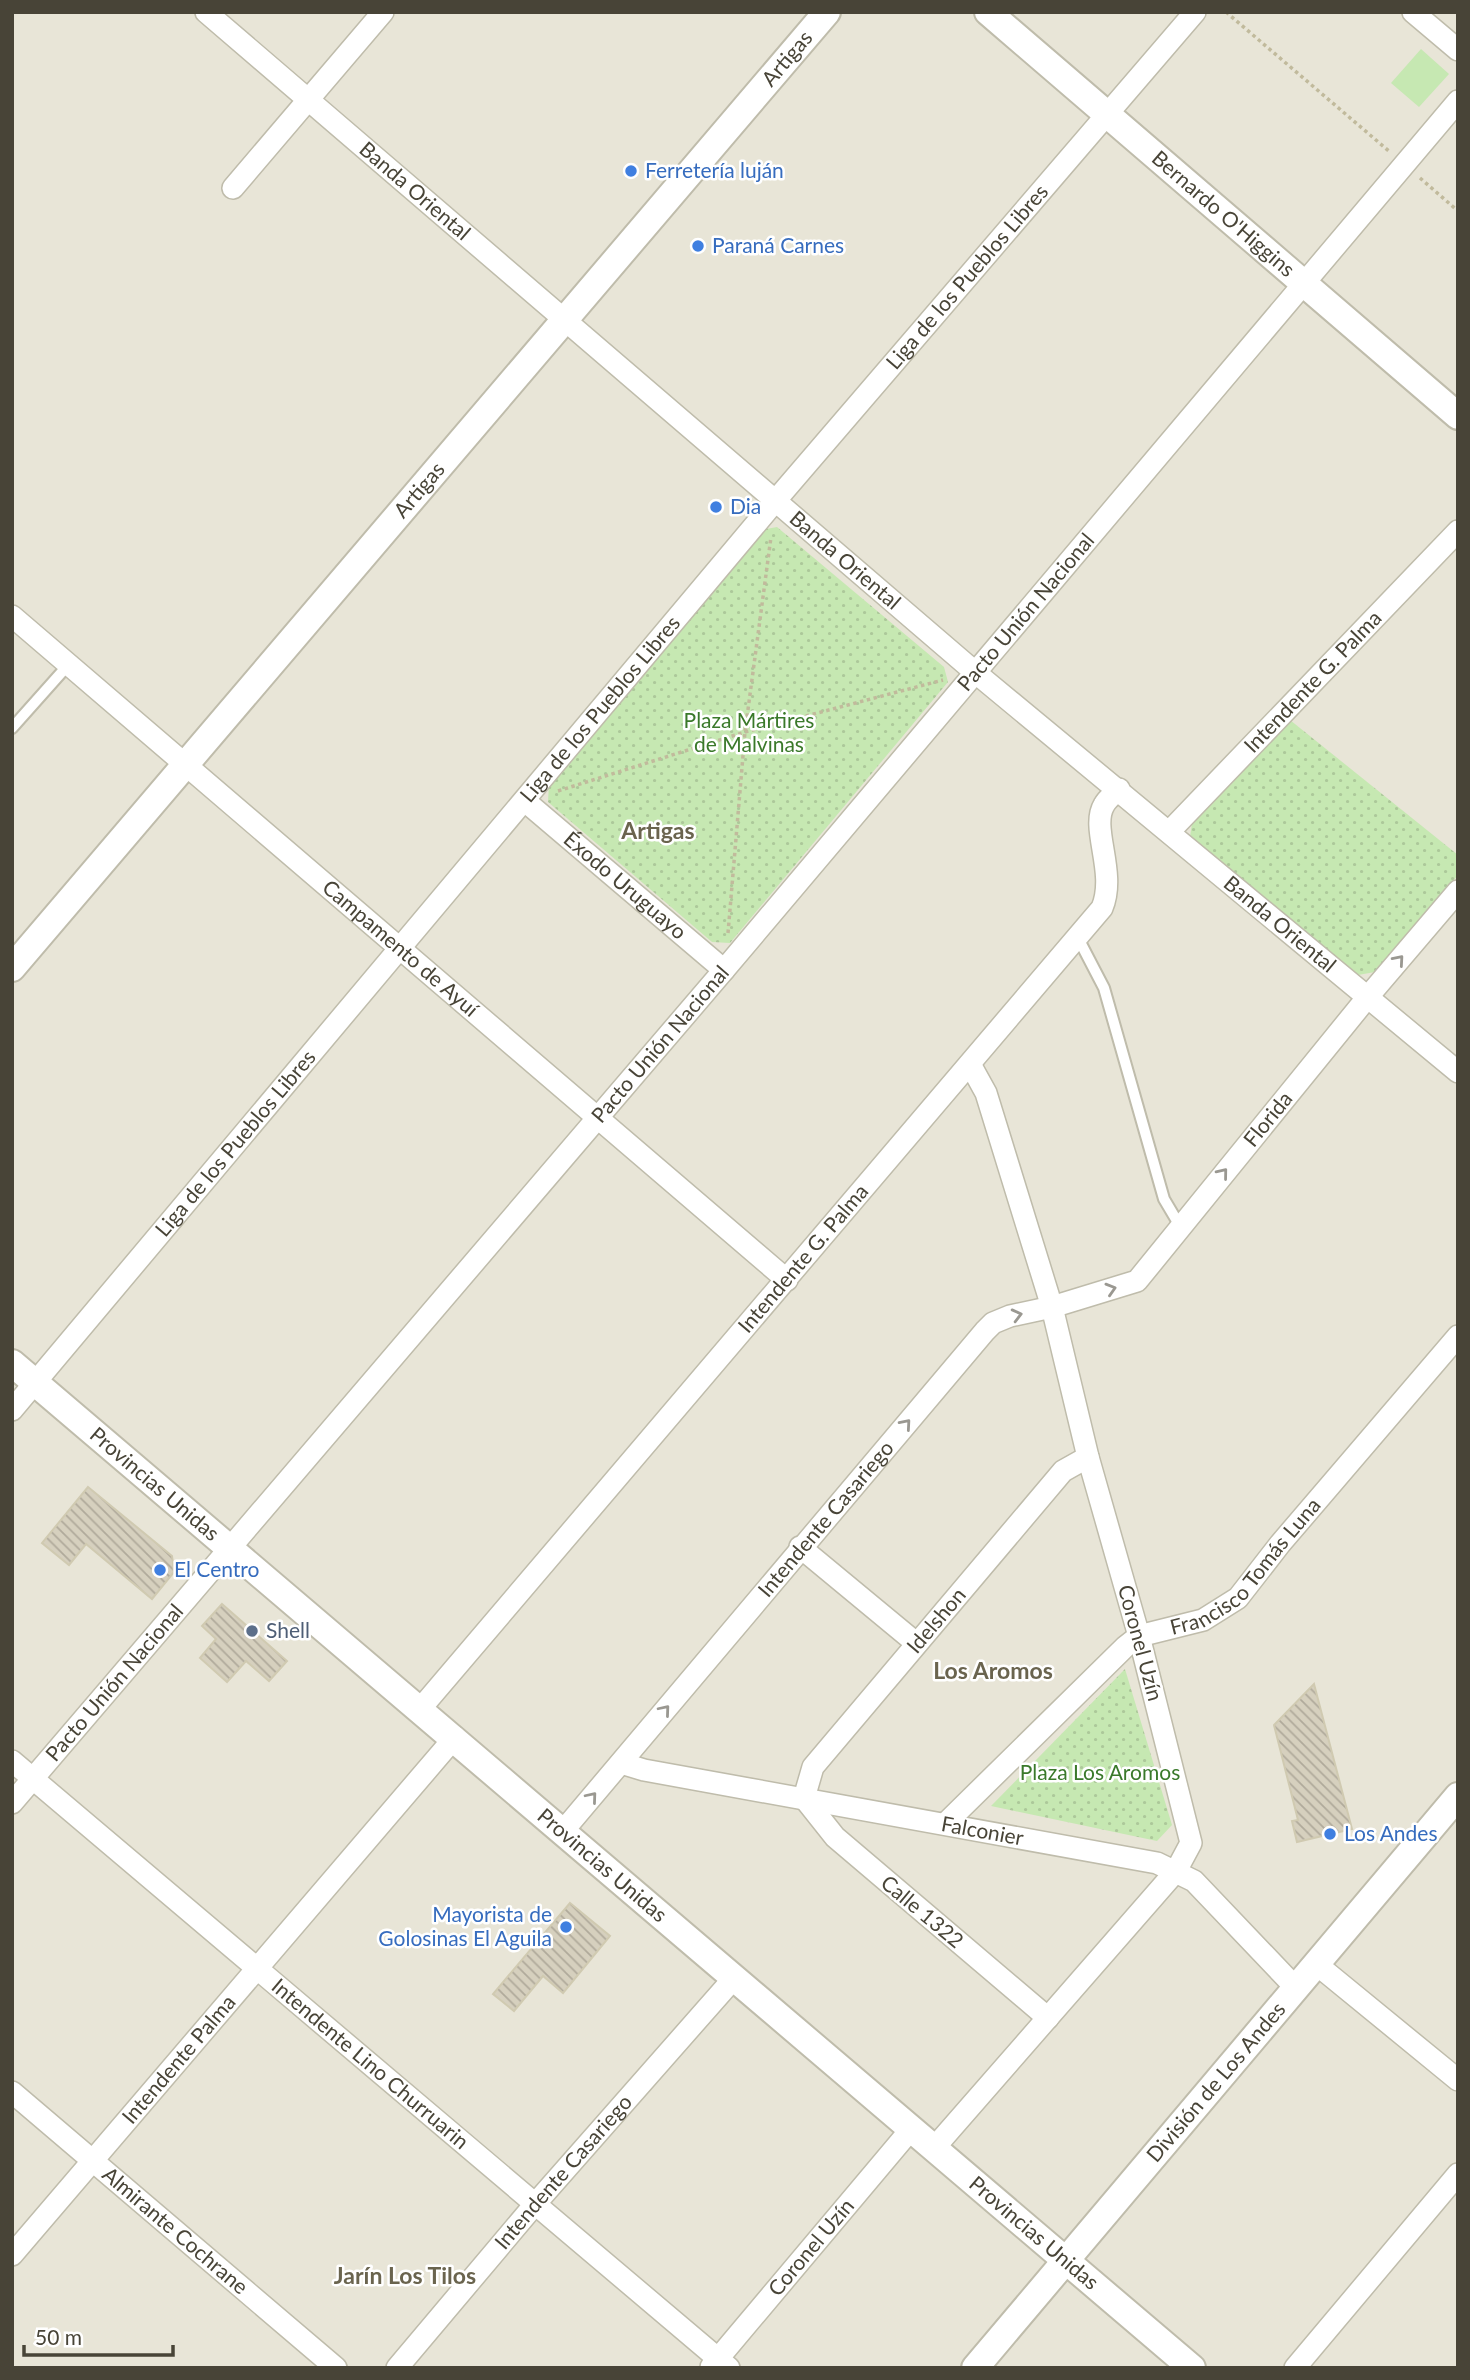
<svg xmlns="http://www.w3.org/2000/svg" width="1470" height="2380" font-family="Lato,sans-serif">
  <defs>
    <pattern id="park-dots" width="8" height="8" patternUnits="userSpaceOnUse" patternTransform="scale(1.75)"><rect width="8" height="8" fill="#c6e8b2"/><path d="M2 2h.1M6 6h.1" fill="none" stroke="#acc89a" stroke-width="1.8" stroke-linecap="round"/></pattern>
    <pattern id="building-back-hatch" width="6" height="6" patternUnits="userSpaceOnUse" patternTransform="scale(1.75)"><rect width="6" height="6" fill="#d6d0be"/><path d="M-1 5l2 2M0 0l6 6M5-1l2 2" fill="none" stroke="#b0aa9b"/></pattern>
  </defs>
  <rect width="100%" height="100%" fill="#f4f3e8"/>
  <rect fill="#e8e5d7" x="12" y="12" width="1446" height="2356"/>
  <path fill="#c6e8b2" d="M1421,49L1449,74L1419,107L1391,83Z"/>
  <g fill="url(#park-dots)">
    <path d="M777,527L944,667L948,682L730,943L712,942L548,802L549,783L761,530Z"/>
    <path d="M1290,720L1458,855V875L1375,972L1358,975L1190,837L1192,823Z"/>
    <path d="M1125,1669L1172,1825L1157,1841L991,1806Z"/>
  </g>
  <g fill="url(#building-back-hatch)" stroke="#d0cab1" stroke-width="2">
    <path d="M88,1487L172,1556L174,1572L152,1599L86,1544L69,1565L42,1543Z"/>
    <path d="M222,1604L287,1661L269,1681L246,1661L227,1682L200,1658L216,1639L202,1626Z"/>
    <path d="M1314,1684L1352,1829L1297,1842L1292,1821L1298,1820L1274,1725Z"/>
    <path d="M570,1903L610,1936L563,1993L543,1976L514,2011L493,1994Z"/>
  </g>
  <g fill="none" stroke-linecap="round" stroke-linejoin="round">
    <defs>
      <g id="service">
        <path d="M12,728L69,664"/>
        <path d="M1078,938L1104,988L1164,1199L1180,1226"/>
      </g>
      <g id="minor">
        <path id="s1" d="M206,12L976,673L1458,1072"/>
        <path d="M1413,12L1458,50"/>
        <path d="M233,188L383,12"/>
        <path id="s2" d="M12,616L787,1280"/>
        <path id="s3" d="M525,801L724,970"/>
        <path id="s4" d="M1169,832L1458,531"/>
        <path id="s5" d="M12,1410L776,500L1195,12"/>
        <path d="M800,1547L916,1643"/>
        <path id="s6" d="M421,1708L1102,908C1117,872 1090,828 1104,805C1107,799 1114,794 1119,789"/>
        <path id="s7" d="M12,1761L729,2368"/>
        <path id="s8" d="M621,1763L644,1770L1157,1863L1194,1881L1295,1987"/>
        <path id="s9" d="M12,1803L724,970L1458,101"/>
        <path id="s10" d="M946,1823L1125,1647L1139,1636L1203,1620L1238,1598L1280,1544L1458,1336"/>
        <path id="s11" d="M563,1831L985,1331L993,1323L1010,1316L1052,1307L1137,1281L1366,999L1458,891"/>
        <path d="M1315,1963L1458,2080"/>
        <path id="s12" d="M1048,2018L835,1837L804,1798L813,1767L1063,1471L1088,1457"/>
        <path id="s13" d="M12,2092L336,2368"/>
        <path d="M935,2147L1176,1871L1191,1843L1139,1636L1088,1457L1052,1307L986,1093L970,1064"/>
        <path id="s14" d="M12,2255L455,1737"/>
        <path id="s15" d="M711,2367L912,2128"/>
        <path id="s16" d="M397,2368L536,2203L734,1978"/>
        <path d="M1295,2368L1458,2174"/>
      </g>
      <g id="tertiary">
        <path id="s17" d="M988,12L1458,416"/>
        <path id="s18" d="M12,968L827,12"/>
        <path id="s19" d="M12,1363L1192,2368"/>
        <path id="s20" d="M975,2368L1458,1796"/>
      </g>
    </defs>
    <use href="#service" stroke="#bfbcab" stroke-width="14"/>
    <use href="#minor" stroke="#bfbcab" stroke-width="24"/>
    <use href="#tertiary" stroke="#bfbcab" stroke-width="30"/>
    <g stroke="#c1ba9c" stroke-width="3.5" stroke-dasharray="3.5 3.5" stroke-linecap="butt">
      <path d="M1226,12L1390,152"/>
      <path d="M1420,178L1458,211"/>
      <path d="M558,791L745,732L943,680"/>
      <path d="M728,933L745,732L771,537"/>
    </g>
    <use href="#service" stroke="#fff" stroke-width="10"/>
    <use href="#minor" stroke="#fff" stroke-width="21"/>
    <use href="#tertiary" stroke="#fff" stroke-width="26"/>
  </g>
  <defs><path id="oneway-chevron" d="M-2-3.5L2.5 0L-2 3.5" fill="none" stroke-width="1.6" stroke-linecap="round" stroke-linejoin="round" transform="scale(1.75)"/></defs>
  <g stroke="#9a9891">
    <use href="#oneway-chevron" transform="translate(1399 960) rotate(-49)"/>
    <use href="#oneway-chevron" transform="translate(1223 1173) rotate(-51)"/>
    <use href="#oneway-chevron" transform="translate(1111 1289) rotate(-17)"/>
    <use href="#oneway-chevron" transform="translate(1017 1315) rotate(-14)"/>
    <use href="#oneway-chevron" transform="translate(906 1424) rotate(-49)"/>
    <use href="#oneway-chevron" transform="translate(665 1710) rotate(-50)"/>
    <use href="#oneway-chevron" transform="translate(592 1797) rotate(-50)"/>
  </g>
  <g fill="#3f7fe0" stroke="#fff" stroke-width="2.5">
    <circle cx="631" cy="171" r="7"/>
    <circle cx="698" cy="246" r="7"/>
    <circle cx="716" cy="507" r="7"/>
    <circle cx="160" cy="1570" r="7"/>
    <circle cx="1330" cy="1834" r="7"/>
    <circle cx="566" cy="1927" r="7"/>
  </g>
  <circle fill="#5c6f8a" stroke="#fff" stroke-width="2.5" cx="252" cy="1631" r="7"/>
  <g text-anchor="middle" stroke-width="5" stroke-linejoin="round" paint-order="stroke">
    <g font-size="21" fill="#484437" stroke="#fff">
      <text dy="7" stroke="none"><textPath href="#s18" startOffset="1195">Artigas</textPath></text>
      <text dy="7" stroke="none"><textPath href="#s1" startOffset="275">Banda Oriental</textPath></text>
      <text dy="7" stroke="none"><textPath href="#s17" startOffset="310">Bernardo O'Higgins</textPath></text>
      <text dy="7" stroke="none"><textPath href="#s5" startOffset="1482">Liga de los Pueblos Libres</textPath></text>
      <text dy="7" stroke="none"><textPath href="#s18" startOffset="628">Artigas</textPath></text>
      <text dy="7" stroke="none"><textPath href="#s1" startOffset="842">Banda Oriental</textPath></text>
      <text dy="7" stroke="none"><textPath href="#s9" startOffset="1564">Pacto Unión Nacional</textPath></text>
      <text dy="7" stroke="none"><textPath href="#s4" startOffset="208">Intendente G. Palma</textPath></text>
      <text dy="7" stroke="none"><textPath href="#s5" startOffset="915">Liga de los Pueblos Libres</textPath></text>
      <text dy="7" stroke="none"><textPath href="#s3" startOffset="131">Éxodo Uruguayo</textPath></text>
      <text dy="7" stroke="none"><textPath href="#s1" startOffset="1409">Banda Oriental</textPath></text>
      <text dy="7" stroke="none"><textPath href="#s2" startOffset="511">Campamento de Ayuí</textPath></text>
      <text dy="7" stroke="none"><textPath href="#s9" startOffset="998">Pacto Unión Nacional</textPath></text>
      <text dy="7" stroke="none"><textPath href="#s11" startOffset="1024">Florida</textPath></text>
      <text dy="7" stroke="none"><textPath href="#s5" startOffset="348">Liga de los Pueblos Libres</textPath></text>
      <text dy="7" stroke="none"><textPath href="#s6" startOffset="590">Intendente G. Palma</textPath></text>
      <text dy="7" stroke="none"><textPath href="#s19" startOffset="187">Provincias Unidas</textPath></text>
      <text dy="7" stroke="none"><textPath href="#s11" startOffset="408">Intendente Casariego</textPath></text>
      <text dy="7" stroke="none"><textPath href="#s10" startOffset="401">Francisco Tomás Luna</textPath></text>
      <text dy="7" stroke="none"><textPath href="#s12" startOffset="553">Idelshon</textPath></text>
      <text transform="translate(1140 1643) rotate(75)" y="7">Coronel Uzín</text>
      <text dy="7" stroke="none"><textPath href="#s9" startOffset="158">Pacto Unión Nacional</textPath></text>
      <text dy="7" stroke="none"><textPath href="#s8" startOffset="368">Falconier</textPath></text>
      <text dy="7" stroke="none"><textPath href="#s19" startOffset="775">Provincias Unidas</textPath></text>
      <text transform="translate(922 1912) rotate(40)" y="7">Calle 1322</text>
      <text dy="7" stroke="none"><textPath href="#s14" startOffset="257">Intendente Palma</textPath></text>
      <text dy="7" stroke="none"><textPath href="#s7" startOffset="469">Intendente Lino Churruarin</textPath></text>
      <text dy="7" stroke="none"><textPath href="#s20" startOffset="374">División de Los Andes</textPath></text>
      <text dy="7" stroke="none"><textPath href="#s16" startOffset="257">Intendente Casariego</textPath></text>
      <text dy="7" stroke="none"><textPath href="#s13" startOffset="214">Almirante Cochrane</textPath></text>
      <text dy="7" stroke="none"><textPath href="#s19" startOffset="1342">Provincias Unidas</textPath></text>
      <text dy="7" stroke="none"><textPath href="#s15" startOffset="156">Coronel Uzín</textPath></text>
    </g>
    <g font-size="21" fill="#366cbe" stroke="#fff" text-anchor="start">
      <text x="645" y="178">Ferretería luján</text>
      <text x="712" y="253">Paraná Carnes</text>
      <text x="730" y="514">Dia</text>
      <text x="174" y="1577">El Centro</text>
      <text x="1344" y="1841">Los Andes</text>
      <text x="552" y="1922" text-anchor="end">Mayorista de<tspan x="552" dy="24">Golosinas El Aguila</tspan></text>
    </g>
    <g font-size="21" fill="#3a792a" stroke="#fff">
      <text x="749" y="728">Plaza Mártires<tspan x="749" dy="24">de Malvinas</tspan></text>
      <text x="1100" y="1780">Plaza Los Aromos</text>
    </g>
    <g font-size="21" fill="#4e5e75" stroke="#fff" text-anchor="start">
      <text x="266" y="1638">Shell</text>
    </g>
    <g font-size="23" font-weight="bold" fill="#6a644e" stroke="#fff">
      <text x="658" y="839">Artigas</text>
      <text x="993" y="1679">Los Aromos</text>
      <text x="405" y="2284">Jarín Los Tilos</text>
    </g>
  </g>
  <rect width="1470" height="2380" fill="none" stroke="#484437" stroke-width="28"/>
  <path d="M24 2345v10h149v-10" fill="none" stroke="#484437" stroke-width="3.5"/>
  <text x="35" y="2345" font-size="21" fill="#484437" stroke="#ffffff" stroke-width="5" paint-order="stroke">50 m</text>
</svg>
